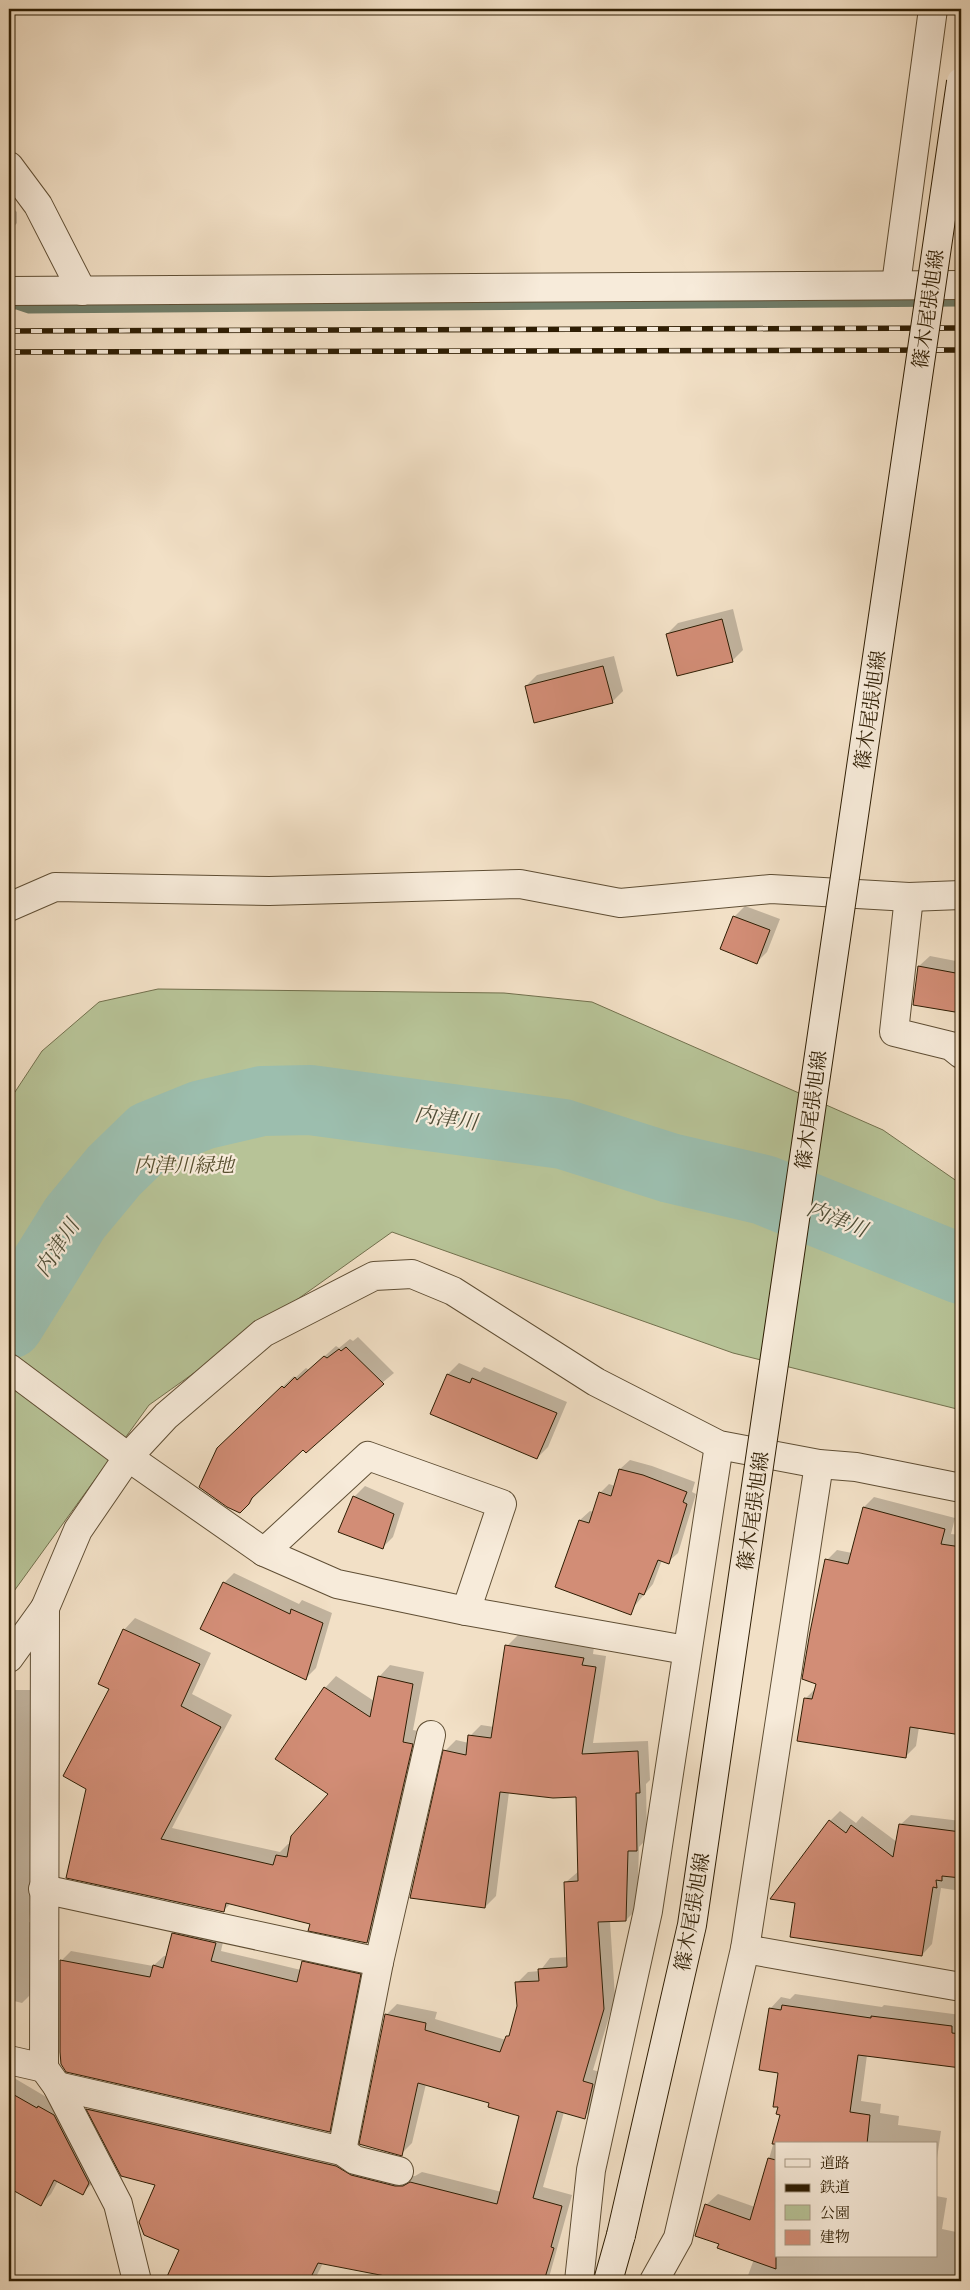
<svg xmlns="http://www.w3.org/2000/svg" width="970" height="2290" font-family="Alegreya,'Noto Serif JP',serif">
  <rect width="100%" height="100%" fill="#f2e0c6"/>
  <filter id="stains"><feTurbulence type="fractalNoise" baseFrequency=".004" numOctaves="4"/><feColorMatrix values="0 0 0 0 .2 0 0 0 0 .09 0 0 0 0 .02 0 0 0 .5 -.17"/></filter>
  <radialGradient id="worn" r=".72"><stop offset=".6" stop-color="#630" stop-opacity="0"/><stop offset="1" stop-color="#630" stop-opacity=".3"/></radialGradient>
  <path fill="#b7c397" stroke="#72704d" d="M158,989L504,993L592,1002L883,1130L961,1184V1410L733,1353L392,1232L149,1405L9,1598V1101L42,1051L99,1002Z"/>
  <g fill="#0003">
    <path d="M9,205L17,212V223L9,233Z"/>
    <path d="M733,609L743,650L732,661L667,634L678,623Z"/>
    <path d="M614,656L623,691L612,702L526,686L537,675Z"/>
    <path d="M745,906L780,919L767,952L756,963L734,917Z"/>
    <path d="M930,956L961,962V1013L914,1004L919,966Z"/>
    <path d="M358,1337L394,1373L303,1448L262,1487L248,1504L229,1437L294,1376L295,1378L306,1368L309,1370L336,1346L339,1348L350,1339L353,1341Z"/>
    <path d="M459,1363L480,1372L484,1367L567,1402L548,1447L537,1458L432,1414L448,1374Z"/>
    <path d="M630,1460L652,1466L695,1482L692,1492L696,1494L678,1553L668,1562L662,1560L653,1584L632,1609L580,1520L590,1511L594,1512L600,1493L609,1484L615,1486L620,1469Z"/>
    <path d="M365,1486L404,1503L393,1537L382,1548L354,1497Z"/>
    <path d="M874,1497L955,1518L951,1534L961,1535V1734L919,1727L916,1746L905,1757L805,1699L816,1688L827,1560L837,1550L852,1553L864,1507Z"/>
    <path d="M234,1573L299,1604L302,1600L332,1613L316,1668L306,1678L224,1583Z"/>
    <path d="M135,1618L211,1653L192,1694L232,1715L172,1828L280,1852L288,1844H291L329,1794L325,1688L336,1676L374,1701L379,1677L390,1665L424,1672L413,1730L424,1732L378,1931L367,1942L311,1923L231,1903L223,1911L67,1877L124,1630Z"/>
    <path d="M518,1635L594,1647L593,1654L606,1656L593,1743L648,1741L650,1780L646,1784L647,1839L639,1847L637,1909L626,1920L610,1921L615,1997L593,2070L604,2073L595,2106L584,2117L564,2112L543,2187L572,2195L548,2281H404L400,2278L323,2263L314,2281H166L181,2250L157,2184L122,2175L88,2109L99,2098L407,2176H415L422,2172L502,2192L521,2115L491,2102L426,2084L412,2143L401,2154L386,2015L397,2004L437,2012L435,2019L506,2040L511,2032L518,2006L517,1983L528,1972L540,1971L550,1958L568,1957L566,1882L579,1871L577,1796L509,1792L496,1896L485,1907L445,1751L456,1740L469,1743L470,1736L481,1725L494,1727L507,1646Z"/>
    <path d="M9,1690H37L33,1882L29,1922L33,1923L32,1993L22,2003L10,2000L9,2007Z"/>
    <path d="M840,1811L856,1823L862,1816L897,1842L900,1825L911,1815L961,1821V1891L941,1888L932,1944L922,1955L830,1821Z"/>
    <path d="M183,1923L225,1933L221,1951L301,1970L303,1962L313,1952L370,1964L339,2121L329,2131L61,1961L71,1951L153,1966L164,1956H167L173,1934Z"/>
    <path d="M795,1994L882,2007L884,2005L961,2015V2067L867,2055L861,2101L881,2104L880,2113L899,2116L898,2125L941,2131L936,2165V2144H776V2256H936V2196L947,2198L942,2229L961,2233V2281H746L754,2259L720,2243L706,2205L718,2194L755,2207L782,2114L780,2072L770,2009L781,1997L790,1999Z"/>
    <path d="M9,2075L48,2098L49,2097L93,2183L82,2193L58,2181L51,2194L41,2204L9,2187Z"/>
  </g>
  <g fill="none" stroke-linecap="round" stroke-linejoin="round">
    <path stroke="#707e6a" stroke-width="11" d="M9,304H17L29,308L961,301"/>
    <path stroke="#9cbeae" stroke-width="70" d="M9,1324L75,1218L114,1171L150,1136L202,1115L262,1101L310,1100L563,1134L670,1168L764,1190L961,1269"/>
  </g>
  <g fill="#d28d76" stroke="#2e1d03">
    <path d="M722,619L733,662L677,676L666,634Z"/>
    <path d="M603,666L613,703L534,723L525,686Z"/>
    <path d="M733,916L770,930L757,964L720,949Z"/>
    <path d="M918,966L961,974V1013L913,1005Z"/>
    <path d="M346,1347L384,1384L306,1453L303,1450L252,1498L249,1504L240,1513L227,1507L199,1487L217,1448L282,1386L284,1388L295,1377L297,1380L324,1356L327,1358L339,1349L341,1351Z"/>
    <path d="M447,1374L470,1383L472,1378L557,1413L537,1459L430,1414Z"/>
    <path d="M619,1469L643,1475L687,1492L683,1502L687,1504L669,1564L658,1560L644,1595L639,1593L631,1615L555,1587L579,1520L589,1523L599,1492L611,1496Z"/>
    <path d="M353,1496L394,1514L383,1549L338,1532Z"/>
    <path d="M863,1507L945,1529L941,1544L961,1547V1735L910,1727L906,1758L797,1741L804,1698L812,1699L816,1684L802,1679L810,1632L825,1559L848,1564Z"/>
    <path d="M223,1582L290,1614L291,1609L323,1623L306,1680L200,1629Z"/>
    <path d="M123,1629L200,1664L181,1706L221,1727L161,1839L273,1865L276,1855L287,1857L291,1836L328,1794L275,1759L324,1687L370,1717L378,1676L413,1684L403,1742L413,1744L367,1943L308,1931L310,1924L226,1903L224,1912L66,1878L86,1789L63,1776L109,1689L98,1684Z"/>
    <path d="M505,1645L584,1658L582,1665L596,1667L582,1754L638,1751L640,1793H636L637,1851H628L626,1921L598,1922L604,2009L583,2081L593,2084L585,2119L557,2111L533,2198L562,2206L551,2247L554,2248L544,2281H411L318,2263L309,2281H165L179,2250L144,2235L139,2222L155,2185L121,2176L86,2109L336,2166L351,2175L395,2186H403L410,2182L497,2204L519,2116L488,2107L489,2103L418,2083L402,2156L359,2144L385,2014L426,2023L425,2030L500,2052L506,2036H509L517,2006L515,1982L539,1981L538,1969L567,1967L564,1882L578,1881L576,1797L553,1798L500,1792L485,1908L410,1898L443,1750L466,1755L468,1735L491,1738Z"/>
    <path d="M829,1820L846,1833L851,1825L893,1857L899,1824L961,1832V1878L942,1876V1881L936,1880L937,1888L933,1887L922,1956L790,1937L795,1903L770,1899Z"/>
    <path d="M172,1933L216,1943L211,1961L297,1982L302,1961L361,1974L330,2132L66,2072L61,2064L60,2052V1960L150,1977L153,1965L163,1968Z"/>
    <path d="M782,2005L871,2018V2016L952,2026V2033L961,2034V2068L858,2055L850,2112L870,2115L867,2144H772L780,2115L776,2114L778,2107H773L778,2073L759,2070L769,2008L781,2010Z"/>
    <path d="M9,2092L37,2108L38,2106L54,2115L89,2183L83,2195L54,2180L41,2206L9,2188Z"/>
    <path d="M768,2158L776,2160V2269L717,2248L719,2244L695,2236L705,2204L750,2220Z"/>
  </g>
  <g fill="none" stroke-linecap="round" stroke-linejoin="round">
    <defs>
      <g id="street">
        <path d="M9,166L38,205L82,291"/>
        <path d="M896,284L933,9"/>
        <path d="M9,291L961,285"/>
        <path d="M909,897L894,1032L951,1046L961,1054"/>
        <path d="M9,907L55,887L269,891L520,884L620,903L771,889L909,897L961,895"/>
        <path d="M9,1368L128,1457L264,1552L337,1584L466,1611L686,1650"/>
        <path d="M264,1552L368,1456L502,1504L466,1611"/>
        <path d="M45,1608L44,2068L57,2086L118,2204L137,2281"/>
        <path d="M9,1658L45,1608L78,1530L128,1457L166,1416L263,1333L374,1276L412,1274L453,1291L596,1382L719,1445L819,1464L856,1467L961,1488"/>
        <path d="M43,1889L379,1962"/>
        <path d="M745,1949L961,1987"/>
        <path d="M9,2060L44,2068"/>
        <path d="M57,2086L342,2151L355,2160L399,2171"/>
        <path d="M342,2151L379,1962L431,1735"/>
        <path d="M579,2281L591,2170L648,1911L719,1445"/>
        <path d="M654,2281L678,2238L745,1949L819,1464"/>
      </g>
      <path id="secondary" d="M608,2281L621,2235"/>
    </defs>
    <use href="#street" stroke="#5f4e34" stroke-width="30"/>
    <use href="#secondary" stroke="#2e1d03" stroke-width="30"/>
    <use href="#street" stroke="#f7ebda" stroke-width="28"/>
    <use href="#secondary" stroke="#f7ebda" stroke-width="28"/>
    <defs>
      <g id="rail">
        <path d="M9,331L961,328"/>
        <path d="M9,352L961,350"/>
      </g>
    </defs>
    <use href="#rail" stroke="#2e1d03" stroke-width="5.5"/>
    <use href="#rail" stroke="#f7ebda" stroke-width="4" stroke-dasharray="11" stroke-linecap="butt"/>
    <defs>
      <path id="secondary-bridge" d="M621,2235L692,1925L961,82"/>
    </defs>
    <use href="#secondary-bridge" stroke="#2e1d03" stroke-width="30" stroke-linecap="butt"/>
    <use href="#secondary-bridge" stroke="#f7ebda" stroke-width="28"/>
  </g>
  <g text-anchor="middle" stroke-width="4.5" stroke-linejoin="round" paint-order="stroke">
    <g font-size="20" fill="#2e1d03" stroke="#f7ebda">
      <text transform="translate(928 309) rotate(-82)" y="7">篠木尾張旭線</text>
      <text transform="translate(870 710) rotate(-82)" y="7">篠木尾張旭線</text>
      <text transform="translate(811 1110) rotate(-82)" y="7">篠木尾張旭線</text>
      <text transform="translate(753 1511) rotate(-82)" y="7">篠木尾張旭線</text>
      <text transform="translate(692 1912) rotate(-80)" y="7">篠木尾張旭線</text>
    </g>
    <g font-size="20" font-style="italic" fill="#574f2f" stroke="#f7ebda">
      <text x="184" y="1172">内津川緑地</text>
    </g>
    <g font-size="21" font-style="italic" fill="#4f4d36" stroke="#f7ebda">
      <text transform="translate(446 1118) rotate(8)" y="7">内津川</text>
      <text transform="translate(837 1219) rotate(22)" y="7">内津川</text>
      <text transform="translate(57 1248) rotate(-57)" y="7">内津川</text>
    </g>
  </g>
  <rect width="970" height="2290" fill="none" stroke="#f2e0c6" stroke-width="30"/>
  <rect x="10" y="10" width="950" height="2270" fill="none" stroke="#2e1d03" stroke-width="2.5"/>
  <rect x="15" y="15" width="940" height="2260" fill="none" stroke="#2e1d03"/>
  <rect x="775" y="2142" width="162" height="115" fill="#f7ebda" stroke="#a79984"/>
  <rect x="785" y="2159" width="25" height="8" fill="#f7ebda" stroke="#a79984"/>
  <text x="820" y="2168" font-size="15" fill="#2e1d03">道路</text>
  <rect x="785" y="2184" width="25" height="8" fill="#2e1d03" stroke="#a79984"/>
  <text x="820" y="2192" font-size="15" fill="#2e1d03">鉄道</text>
  <rect x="785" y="2205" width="25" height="15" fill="#b7c397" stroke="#a79984"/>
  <text x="820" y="2218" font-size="15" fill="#2e1d03">公園</text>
  <rect x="785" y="2230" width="25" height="15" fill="#d28d76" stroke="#a79984"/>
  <text x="820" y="2242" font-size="15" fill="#2e1d03">建物</text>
  <rect width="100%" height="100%" filter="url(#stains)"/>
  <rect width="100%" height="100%" fill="url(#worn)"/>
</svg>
